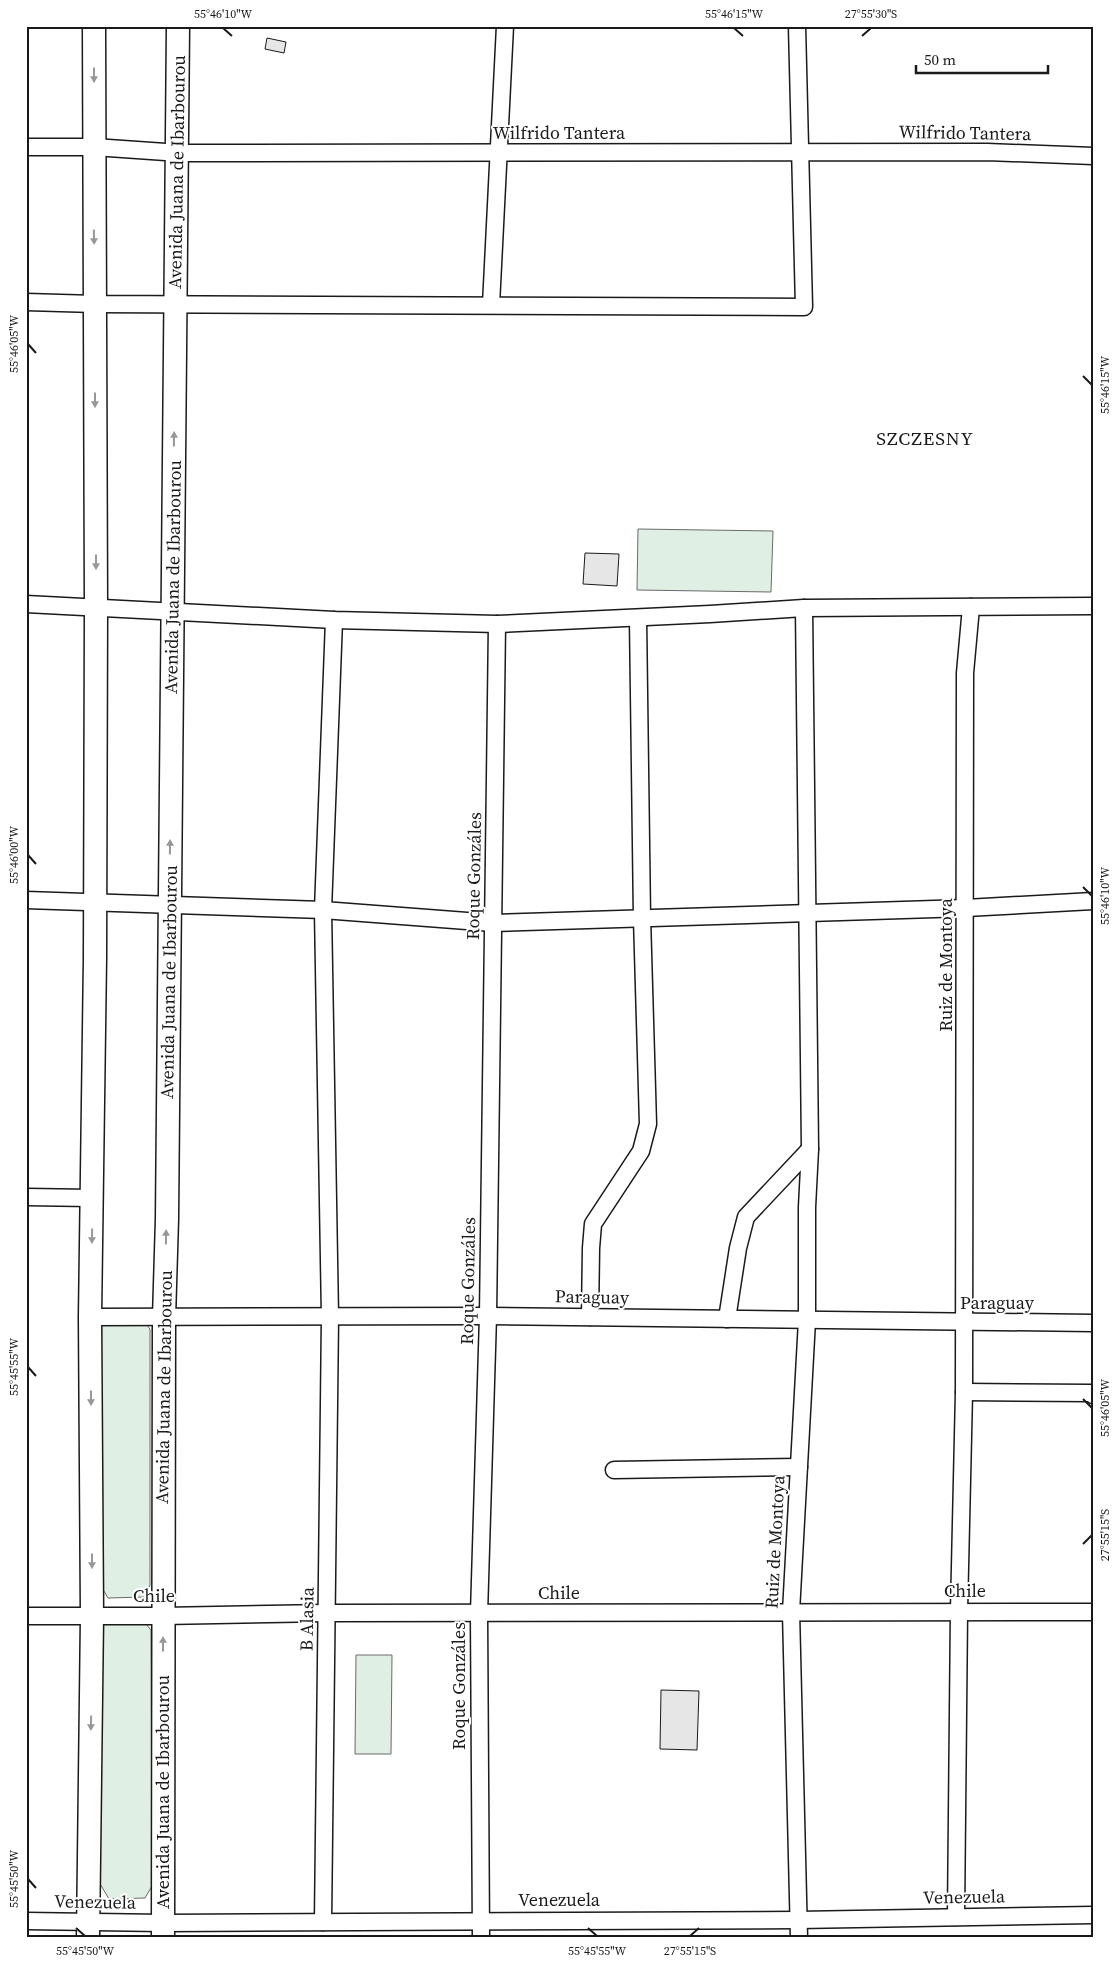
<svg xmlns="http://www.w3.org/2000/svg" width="1119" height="1964" font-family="'Source Serif 4',serif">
  <rect width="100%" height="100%" fill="#fff"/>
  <g fill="#e0efe3" stroke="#6a6a6a">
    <path d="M638,529L773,531L771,592L637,590Z"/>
    <path d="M140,1316L150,1329V1585L144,1597L108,1598L98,1581L100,1332L104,1318Z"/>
    <path d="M141,1618L151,1630L152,1886L145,1898L109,1899L99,1882L101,1633L105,1619Z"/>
    <path d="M356,1655H392L391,1754H355Z"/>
  </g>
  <g fill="#e6e6e6" stroke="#1a1a1a">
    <path d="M267,38L286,42L284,53L265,49Z"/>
    <path d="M585,553L619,554L617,586L583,584Z"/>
    <path d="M661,1690L699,1691L697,1750L660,1749Z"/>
  </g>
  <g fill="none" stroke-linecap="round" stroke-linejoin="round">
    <defs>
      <g id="minor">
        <path d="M26,147H94L180,153L987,152L1093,156"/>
        <path d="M26,302L95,304L804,307L797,26"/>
        <path d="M491,305L505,26"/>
        <path d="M26,604L334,620L497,624L710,614L804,608L1093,606"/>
        <path d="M26,900L323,910L493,923L966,908L1093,901"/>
        <path d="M26,1197L92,1198"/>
        <path d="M90,1317L488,1316L1093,1323"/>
        <path d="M590,1317L591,1248L593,1224L641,1151L648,1124L642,918L638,618"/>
        <path d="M727,1319L738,1248L746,1217L810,1149"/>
        <path d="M964,1392L1091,1393L1093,1395"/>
        <path d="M614,1470L799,1467"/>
        <path d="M26,1616H163L327,1613L1093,1612"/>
        <path d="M956,1917L959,1611L964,1392L965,673L971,607"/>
        <path d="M26,1921L163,1923L798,1920L1093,1915"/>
        <path d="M323,1922L330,1317L323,910L334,620"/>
        <path d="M481,1938L479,1614L488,1316L497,624"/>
        <path d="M799,1938L791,1612L807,1320V1207L810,1149L804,608"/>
      </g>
      <g id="secondary">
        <path d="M88,1938L92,1616L90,1317L95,958L96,609L94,26"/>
        <path d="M163,1938L164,1318L167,1219L178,26"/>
      </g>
    </defs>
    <use href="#minor" stroke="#1a1a1a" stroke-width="19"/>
    <use href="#secondary" stroke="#1a1a1a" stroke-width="25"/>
    <use href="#minor" stroke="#fff" stroke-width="16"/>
    <use href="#secondary" stroke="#fff" stroke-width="22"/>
  </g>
  <defs><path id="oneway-solid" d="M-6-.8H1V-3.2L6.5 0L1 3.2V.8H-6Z" transform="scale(1.25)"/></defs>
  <g fill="#989898">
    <use href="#oneway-solid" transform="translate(94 75) rotate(90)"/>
    <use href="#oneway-solid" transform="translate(94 237) rotate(89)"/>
    <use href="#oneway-solid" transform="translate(95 400) rotate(90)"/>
    <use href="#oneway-solid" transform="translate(174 439) rotate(-89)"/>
    <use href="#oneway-solid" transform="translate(96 562) rotate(90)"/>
    <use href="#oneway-solid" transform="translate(170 847) rotate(-89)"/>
    <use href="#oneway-solid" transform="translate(92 1236) rotate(91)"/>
    <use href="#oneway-solid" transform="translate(166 1237) rotate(-89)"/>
    <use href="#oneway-solid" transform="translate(91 1398) rotate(90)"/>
    <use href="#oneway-solid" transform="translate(92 1561) rotate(90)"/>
    <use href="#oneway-solid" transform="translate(163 1644) rotate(-90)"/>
    <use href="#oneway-solid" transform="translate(91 1723) rotate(91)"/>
  </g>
  <path fill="none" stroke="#1a1a1a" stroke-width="2" d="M223,28L232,36M734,28L743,36M862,36L871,28M28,344L36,353M1083,376L1092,385M28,855L36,864M1083,887L1092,896M28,1367L36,1376M1083,1399L1092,1408M1083,1544L1092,1535M28,1879L36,1888M76,1928L85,1936M588,1928L597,1936M690,1936L699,1928"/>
  <g text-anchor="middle" stroke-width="4" stroke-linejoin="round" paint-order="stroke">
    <g font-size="18" fill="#1a1a1a" stroke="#fff">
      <text x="559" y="139">Wilfrido Tantera</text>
      <text transform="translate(965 133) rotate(1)" y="6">Wilfrido Tantera</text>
      <text transform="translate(177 172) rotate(-89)" y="6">Avenida Juana de Ibarbourou</text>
      <text transform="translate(173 577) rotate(-89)" y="6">Avenida Juana de Ibarbourou</text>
      <text transform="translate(474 876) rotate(-89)" y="6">Roque Gonzáles</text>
      <text transform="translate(946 965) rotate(-90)" y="6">Ruiz de Montoya</text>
      <text transform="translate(169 982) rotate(-89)" y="6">Avenida Juana de Ibarbourou</text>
      <text transform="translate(468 1281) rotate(-89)" y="6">Roque Gonzáles</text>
      <text transform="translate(592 1297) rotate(1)" y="6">Paraguay</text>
      <text x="997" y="1309">Paraguay</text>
      <text transform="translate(164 1387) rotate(-89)" y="6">Avenida Juana de Ibarbourou</text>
      <text transform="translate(775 1542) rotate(-87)" y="6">Ruiz de Montoya</text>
      <text x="965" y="1597">Chile</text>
      <text x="559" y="1599">Chile</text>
      <text x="154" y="1602">Chile</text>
      <text transform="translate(307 1619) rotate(-89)" y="6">B Alasia</text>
      <text transform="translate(459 1686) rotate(-90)" y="6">Roque Gonzáles</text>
      <text transform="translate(163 1792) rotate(-90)" y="6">Avenida Juana de Ibarbourou</text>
      <text transform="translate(964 1897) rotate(-1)" y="6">Venezuela</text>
      <text x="559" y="1906">Venezuela</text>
      <text transform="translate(95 1902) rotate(1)" y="6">Venezuela</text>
    </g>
    <g font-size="19" letter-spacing="1" fill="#1a1a1a" stroke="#fff">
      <text x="925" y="445">SZCZESNY</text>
    </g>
  </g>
  <rect width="1119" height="1964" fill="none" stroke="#ffffff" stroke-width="55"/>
  <path d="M916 65v8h132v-8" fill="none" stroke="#1a1a1a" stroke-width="2.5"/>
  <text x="924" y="65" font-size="15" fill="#1a1a1a" stroke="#ffffff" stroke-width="4" paint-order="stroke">50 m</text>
  <rect x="28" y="28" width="1064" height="1908" fill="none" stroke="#1a1a1a" stroke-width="2"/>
  <g font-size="12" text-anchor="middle" fill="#1a1a1a">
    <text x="223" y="18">55°46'10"W</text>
    <text x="734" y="18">55°46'15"W</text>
    <text x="871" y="18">27°55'30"S</text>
    <text transform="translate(14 344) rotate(-90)" y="4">55°46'05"W</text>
    <text transform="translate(1105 385) rotate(-90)" y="4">55°46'15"W</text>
    <text transform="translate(14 855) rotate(-90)" y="4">55°46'00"W</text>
    <text transform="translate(1105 896) rotate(-90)" y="4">55°46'10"W</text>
    <text transform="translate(14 1367) rotate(-90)" y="4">55°45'55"W</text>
    <text transform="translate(1105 1408) rotate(-90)" y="4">55°46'05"W</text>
    <text transform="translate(1105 1535) rotate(-90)" y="4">27°55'15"S</text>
    <text transform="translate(14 1879) rotate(-90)" y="4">55°45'50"W</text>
    <text x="85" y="1955">55°45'50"W</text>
    <text x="597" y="1955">55°45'55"W</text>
    <text x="690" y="1955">27°55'15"S</text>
  </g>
</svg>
